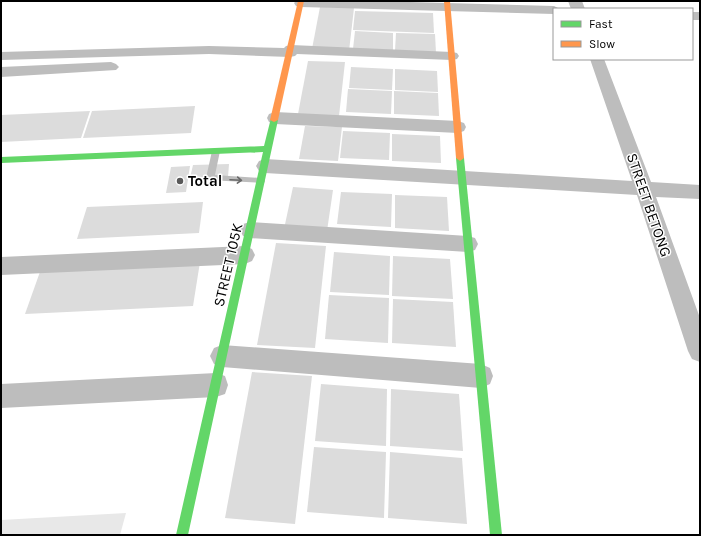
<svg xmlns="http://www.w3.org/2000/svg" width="701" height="536" font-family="Karla,sans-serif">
  <rect width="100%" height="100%" fill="#fff"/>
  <path fill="#e8e8e8" d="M126,513L120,535H1V520Z"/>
  <g fill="#dcdcdc">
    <path d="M320,7L354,8L349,51L312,49Z"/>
    <path d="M355,11L433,13L434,33L353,30Z"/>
    <path d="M355,31L393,33V51L353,49Z"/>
    <path d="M396,33L435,34L436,53L395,51Z"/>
    <path d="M308,61L345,62L339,116L298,114Z"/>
    <path d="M351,67L393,69L392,90L349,88Z"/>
    <path d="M395,69L437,71L438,92L395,90Z"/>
    <path d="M348,89L392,91L391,114L346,112Z"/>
    <path d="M394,91L438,93L439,116L394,114Z"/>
    <path d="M195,106L191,133L83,138L92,111Z"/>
    <path d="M90,111L81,138L1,142V115Z"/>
    <path d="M305,126L342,127L338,161L299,159Z"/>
    <path d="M343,131L390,133L389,160L340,158Z"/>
    <path d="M392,134L440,136L441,163L392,161Z"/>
    <path d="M229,164L228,177L190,178L193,165Z"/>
    <path d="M190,166L186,192L166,193L171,167Z"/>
    <path d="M293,187L333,190L327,231L284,229Z"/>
    <path d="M341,192L392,194L391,227L337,224Z"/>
    <path d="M395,195L447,197L449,231L395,228Z"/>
    <path d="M203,202L199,233L77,239L87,207Z"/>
    <path d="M276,243L326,246L315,348L257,345Z"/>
    <path d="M334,252L390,256L389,295L330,292Z"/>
    <path d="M393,256L450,259L453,299L392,296Z"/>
    <path d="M200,262L193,306L25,314L41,269Z"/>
    <path d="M329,295L389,298L388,343L325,339Z"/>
    <path d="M393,299L453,302L456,347L392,343Z"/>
    <path d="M252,372L312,376L295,524L225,518Z"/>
    <path d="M321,384L387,389L386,446L315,441Z"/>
    <path d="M391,389L459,394L463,451L390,446Z"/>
    <path d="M314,447L386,452L384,518L307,512Z"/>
    <path d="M390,452L462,458L467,524L388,518Z"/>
  </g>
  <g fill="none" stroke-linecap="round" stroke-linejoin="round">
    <path fill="#bdbdbd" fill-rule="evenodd" d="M216,148L220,151L215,175L261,178L264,179L265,181L264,183L207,180L206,178L212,151Z"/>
    <g fill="#bdbdbd" fill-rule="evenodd">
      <path d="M296,1H374L554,6L560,9H554V14L301,7L296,6L294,3Z"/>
      <path d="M568,1H582L585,9H571Z"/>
      <rect x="692" y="12" width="8" height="8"/>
      <path d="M291,45L452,52L457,53L459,56L457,59L452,60L297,54L295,56L290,57L209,54L1,60V52L209,46L284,48L286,46Z"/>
      <path d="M590,59H604L651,182L700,185V199L656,197L700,318V362L692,359L688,351L637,195L265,173L259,171L256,166L259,161L265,159L632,181Z"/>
      <path d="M111,62L116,64L119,67L116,70L1,77V67Z"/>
      <path d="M275,112L458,121L464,123L466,127L464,131L458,133L275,124L269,122L267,118L269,114Z"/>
      <path d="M250,222L468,236L475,238L478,244L475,250L468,252L250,238L243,236L240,230L243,224Z"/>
      <path d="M245,246L252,249L255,255L252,261L245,264L1,275V257Z"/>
      <path d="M222,345L481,364L490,368L493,376L490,384L481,388L222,367L214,364L210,356L214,348Z"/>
      <path d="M216,373L225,376L228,385L225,394L216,397L1,408V384Z"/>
    </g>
    <g fill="#63d668" fill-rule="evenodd">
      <path d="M271,118H277L278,120L188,535H176L263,152L1,163V157L264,146Z"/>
      <path d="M460,155L464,158L502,535H490L456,158Z"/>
    </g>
    <g fill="#ff974d" fill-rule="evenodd">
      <path d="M298,1H304L278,120L274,122L270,120Z"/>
      <path d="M444,1H450L464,158L460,161L456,158Z"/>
    </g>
  </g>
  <defs><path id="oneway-shaft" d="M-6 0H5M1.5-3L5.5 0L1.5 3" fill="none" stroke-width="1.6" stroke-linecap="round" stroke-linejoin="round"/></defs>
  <use stroke="#686868" href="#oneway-shaft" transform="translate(236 180) rotate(3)"/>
  <circle fill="#595959" stroke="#fff" stroke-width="1.5" cx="180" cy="181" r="4"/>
  <g text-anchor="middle" stroke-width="3" stroke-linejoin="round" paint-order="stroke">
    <g font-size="15" font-weight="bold" fill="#000" stroke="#fff" text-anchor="start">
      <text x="188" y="186">Total</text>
    </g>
    <g font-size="15" fill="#000" stroke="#fff">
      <text transform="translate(649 205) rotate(71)" y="5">STREET BETONG</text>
      <text transform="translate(228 265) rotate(-77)" y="5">STREET 105K</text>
    </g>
  </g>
  <rect width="701" height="536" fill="none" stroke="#000000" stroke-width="4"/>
  <rect x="553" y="8" width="140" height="52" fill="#ffffff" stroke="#999999"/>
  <rect x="561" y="21" width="20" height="6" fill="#63d668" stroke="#999999"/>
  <text x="589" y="28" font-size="12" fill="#000000">Fast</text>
  <rect x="561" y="41" width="20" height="6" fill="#ff974d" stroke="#999999"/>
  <text x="589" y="48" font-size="12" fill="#000000">Slow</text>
</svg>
